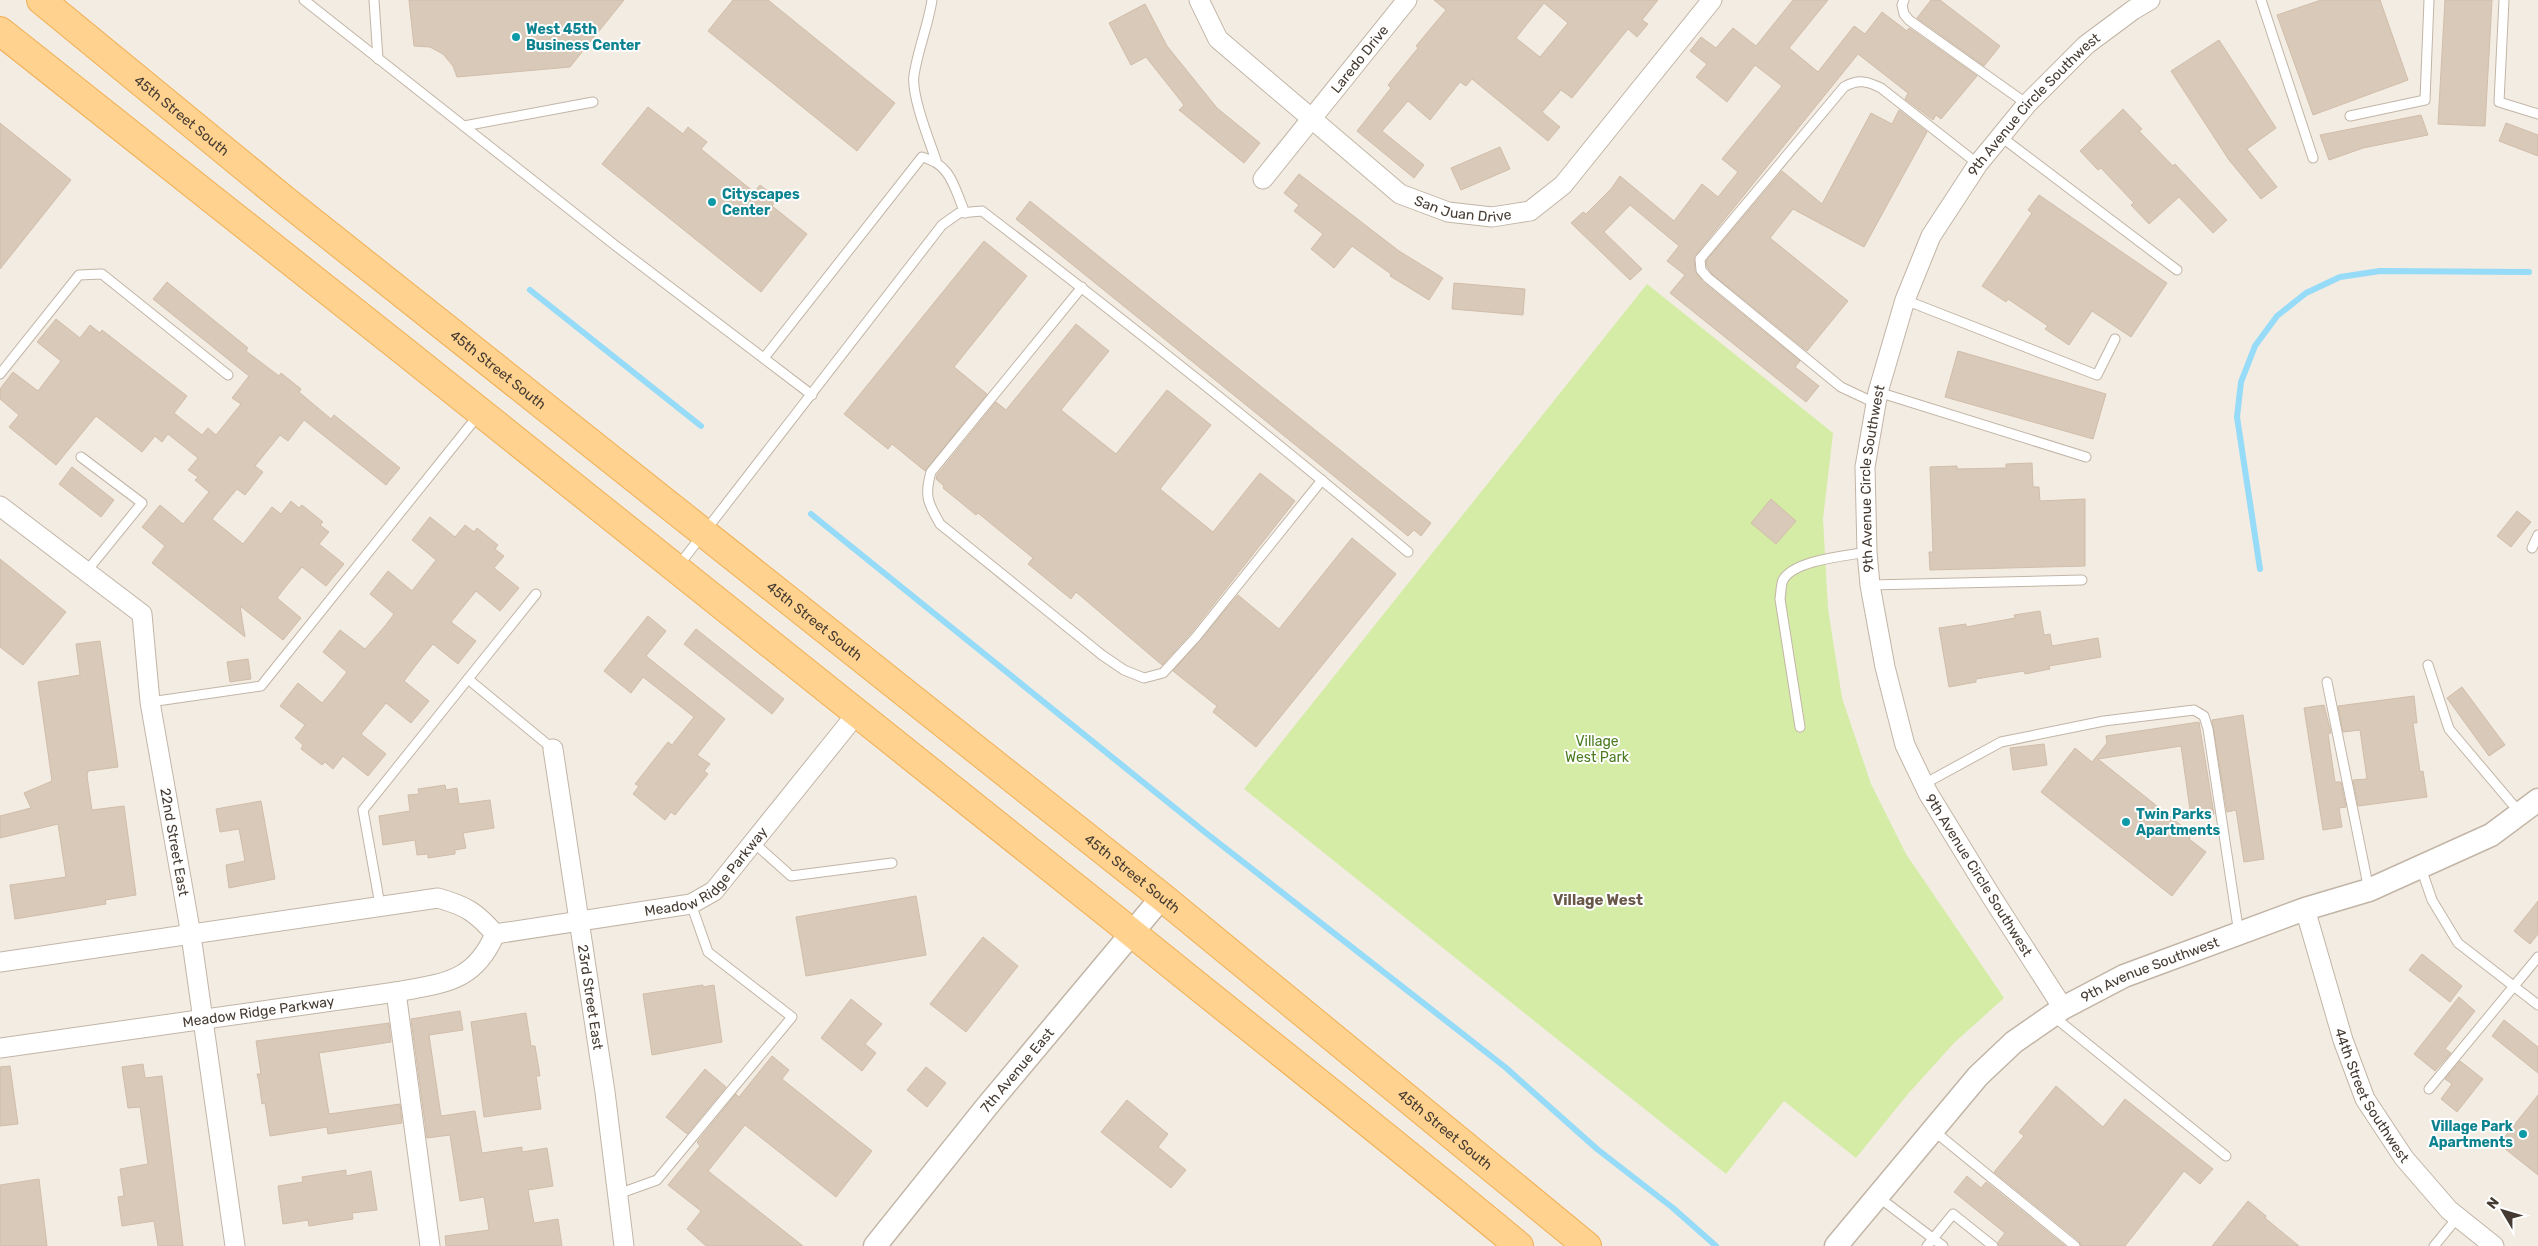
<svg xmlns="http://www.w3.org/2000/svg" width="2538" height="1246" font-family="Rubik,sans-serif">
  <rect width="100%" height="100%" fill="#f3ece2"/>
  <path fill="#d4eca5" d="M1647,284L1833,433L1823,519L1828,609L1842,698L1871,784L1906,854L2004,998L1954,1043L1907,1095L1856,1158L1784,1101L1726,1174L1244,789Z"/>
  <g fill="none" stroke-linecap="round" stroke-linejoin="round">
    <g stroke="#96dbf7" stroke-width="6">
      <path d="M530,290L701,426"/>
      <path d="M811,514L1206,833L1505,1067L1597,1149L1673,1208L1716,1246"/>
      <path d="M2260,569L2237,417L2241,382L2255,346L2277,316L2306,293L2340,277L2380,271L2529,272"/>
    </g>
  </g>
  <g fill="#d9c9b9" stroke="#d1bda9" fill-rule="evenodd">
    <path d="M409,0H624L570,67L457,77L453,66L443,54L430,47L414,46Z"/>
    <path d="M733,0H768L895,103L857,151L708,31Z"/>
    <path d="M1434,0H1658L1642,20L1648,24L1637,37L1628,29L1572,98L1561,90L1542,112L1560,127L1548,141L1472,79L1466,86L1460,82L1430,120L1408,101L1382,131L1424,165L1414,178L1357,131L1391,88L1388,85L1418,48L1416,46L1446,10ZM1544,3L1568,23L1540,57L1516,38Z"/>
    <path d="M1793,0H1828L1789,48L1818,72L1854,26L1865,34L1882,12L1907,31L1909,28L1977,76L1941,119L1936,115L1933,120L1905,99L1908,93L1858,54L1694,257L1695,271L1703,282L1800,361L1795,367L1819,386L1806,402L1670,293L1685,275L1667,261L1679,246L1630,205L1604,232L1642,269L1630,280L1571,223L1583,212L1586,214L1611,189L1620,176L1674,221L1702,184L1718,197L1738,172L1722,159L1782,86L1755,65L1727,102L1696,77L1707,64L1690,51L1701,37L1716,48L1733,28L1756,46Z"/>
    <path d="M1931,0H1940L2000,46L1984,66L1917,18Z"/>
    <path d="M2321,0H2380L2408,80L2313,115L2277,15Z"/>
    <path d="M2445,0H2492L2485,126L2438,124Z"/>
    <path d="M1145,4L1167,46L1217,108L1260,143L1244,163L1179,110L1184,105L1146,57L1131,65L1109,23Z"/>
    <path d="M2219,40L2276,128L2247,149L2277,187L2261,199L2229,160L2171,71Z"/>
    <path d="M648,107L683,134L688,127L707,142L701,149L754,192L760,185L777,198L772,206L807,234L761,292L602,164Z"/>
    <path d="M2123,109L2142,129L2139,131L2173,166L2175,164L2227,220L2213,233L2179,197L2149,224L2131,205L2134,203L2101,168L2098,170L2080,151Z"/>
    <path d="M1899,110L1927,132L1864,247L1793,209L1770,238L1848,301L1807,351L1712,274L1707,267L1706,261L1782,171L1822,204L1871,113L1892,124Z"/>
    <path d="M2421,115L2428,135L2363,148L2329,160L2320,135Z"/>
    <path d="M0,123L71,180L0,269Z"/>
    <path d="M2506,123L2538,135V156L2499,141Z"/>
    <path d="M1500,147L1510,169L1461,190L1451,168Z"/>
    <path d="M1299,174L1399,251L1443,278L1429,300L1390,276L1391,274L1352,246L1334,268L1311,249L1323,234L1294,211L1299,205L1284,193Z"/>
    <path d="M2039,195L2167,283L2131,337L2092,311L2069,345L2045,329L2048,326L2008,299L2006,302L1982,286L2032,213L2028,210Z"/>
    <path d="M1030,201L1431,523L1421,536L1414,530L1408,536L1016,219Z"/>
    <path d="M984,241L1027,276L954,367L987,394L925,471L892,444L888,449L844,414Z"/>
    <path d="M167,282L248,348L246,351L279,376L281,373L301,389L299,392L331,419L334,415L400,468L386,485L304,420L288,441L280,435L255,466L263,472L245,495L237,489L212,519L243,544L272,507L281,514L291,501L299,508L302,505L323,522L320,525L329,532L319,544L344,564L326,586L302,567L287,585L277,598L301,618L283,640L240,606L245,637L152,563L165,546L142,527L160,505L183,524L209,492L195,480L198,477L188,470L198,458L168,434L162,442L155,436L142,452L96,416L56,465L9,427L19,415L0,399V389L13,372L38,391L61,361L37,342L56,319L80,338L90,325L100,333L102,330L187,396L174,413L202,435L208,428L216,435L241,404L232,398L249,376L153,299Z"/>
    <path d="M1454,283L1525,289L1523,315L1452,309Z"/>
    <path d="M1076,324L1109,351L1061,410L1116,454L1167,390L1211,425L1160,489L1213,532L1260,473L1295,501L1191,633L1162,665L1076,592L1071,599L1028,564L1033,558L978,513L976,515L943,488L944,486L936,479L937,475L996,402L1006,410Z"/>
    <path d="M1958,351L2106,394L2093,439L1945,397Z"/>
    <path d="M2032,463L2033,487H2039L2040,501L2085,499V566L1930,570L1929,552H1933L1930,467L1957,466V469L2006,468V464Z"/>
    <path d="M72,467L114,500L101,517L59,484Z"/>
    <path d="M1771,499L1796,521L1776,544L1751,523Z"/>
    <path d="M2517,511L2531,522L2511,547L2497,536Z"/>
    <path d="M430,517L455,537L465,525L474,532L477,528L498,545L495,549L504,556L494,568L519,588L500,611L476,591L451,622L476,641L458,664L433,644L423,656L404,681L429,701L411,723L386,703L361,734L386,754L368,776L343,756L333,769L325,762L322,765L301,749L303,745L295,738L305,725L280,706L298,683L322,703L333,690L347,672L323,652L340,630L365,649L385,626L394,614L370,594L388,571L412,591L436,560L412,540Z"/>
    <path d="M1352,538L1396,574L1256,747L1213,712L1217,706L1173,671L1238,595L1279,629Z"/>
    <path d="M0,559L66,612L23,665L0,647Z"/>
    <path d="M2040,611L2044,635L2050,634L2052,646L2098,638L2101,657L2049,666L2050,669L2025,674L2024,671L1976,679V682L1949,687L1939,628L1966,624V627L2015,618L2014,615Z"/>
    <path d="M648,616L666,631L646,656L725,719L697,755L710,764L704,771L708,774L675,815L671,812L665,820L633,794L639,786L635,784L668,742L672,745L694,717L643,677L631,693L604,671Z"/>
    <path d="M696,629L784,699L772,714L684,644Z"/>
    <path d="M100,641L118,767L88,771L87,776L92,810L124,806L136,895L105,900L106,904L15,919L10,885L66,877L58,824L0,838V816L31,808L24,793L52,781L38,682L80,675L76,644Z"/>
    <path d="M248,659L251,679L230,682L227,662Z"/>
    <path d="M2462,687L2505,745L2489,756L2447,698Z"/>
    <path d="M2414,696L2417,723H2413L2420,772L2423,771L2427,797L2358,806L2353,780L2367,779L2360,730L2343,732L2338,706Z"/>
    <path d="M2324,705L2331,733L2328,734L2335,782H2341L2346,807L2339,808L2342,827L2323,830L2304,708Z"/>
    <path d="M2243,715L2264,859L2244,862L2236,810L2227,812L2212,720Z"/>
    <path d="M2199,722L2214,814L2191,817L2181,746L2098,759L2192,834L2189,839L2206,852L2172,896L2041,792L2075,748L2092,762L2107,743L2106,736Z"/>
    <path d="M2044,744L2047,765L2013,770L2010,748Z"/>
    <path d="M445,785L446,790L457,788L459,804L490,800L494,828L463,833L466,848L455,850V854L428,858V854L417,855L415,840L383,845L379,816L410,811L408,795L419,794L418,789Z"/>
    <path d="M261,801L275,879L229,888L226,865L245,861L239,829L220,832L216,809Z"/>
    <path d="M916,896L926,955L806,976L796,917Z"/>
    <path d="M2538,901V934L2530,944L2514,931Z"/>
    <path d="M983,937L1018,966L966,1032L930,1004Z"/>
    <path d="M2422,954L2462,986L2450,1002L2409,970Z"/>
    <path d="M703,985V987L714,985L722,1042L652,1055L643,994Z"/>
    <path d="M2459,997L2475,1011L2445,1049L2451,1053L2435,1071L2414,1054Z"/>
    <path d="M851,999L882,1024L865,1044L876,1053L862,1071L821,1038Z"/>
    <path d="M460,1011L463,1030L429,1035L441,1116L475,1111L482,1153L522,1147V1152L547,1148L553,1186L528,1190L534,1223L558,1219L562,1246H446L445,1236L489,1230L484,1197L460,1201L450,1135L427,1138L411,1019Z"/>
    <path d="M526,1013L531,1046H535L540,1076H536L541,1109L484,1117L471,1022Z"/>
    <path d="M2504,1020L2538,1047V1073L2492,1036Z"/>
    <path d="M389,1023L391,1042L319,1053L329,1114L400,1104L402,1123L328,1134L327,1127L270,1136L265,1103L262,1104L259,1082L257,1074H261L256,1041Z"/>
    <path d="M772,1056L789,1070L782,1079L872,1151L836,1197L745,1125L708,1171L803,1246H706L687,1229L701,1211L668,1185L700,1146L697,1142L736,1094L739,1097Z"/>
    <path d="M2460,1061L2483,1079L2457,1112L2441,1099L2452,1084L2445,1079Z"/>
    <path d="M143,1064L145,1078L162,1076L183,1246H158L154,1221L122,1226L118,1197L124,1196L120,1169L148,1164L140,1107L128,1108L122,1067Z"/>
    <path d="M10,1066L18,1124L0,1126V1067Z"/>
    <path d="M926,1067L946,1083L927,1107L907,1090Z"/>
    <path d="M705,1069L726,1087L687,1134L666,1117Z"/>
    <path d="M2056,1086L2103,1127L2125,1099L2213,1169L2200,1184L2184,1171L2125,1246H2081L2079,1241L1994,1172L2024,1136L2019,1132Z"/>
    <path d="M2538,1095V1175L2499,1144Z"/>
    <path d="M1127,1100L1168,1134L1158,1147L1186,1170L1171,1188L1101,1132Z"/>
    <path d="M346,1170V1176L371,1171L377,1210L352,1213L353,1219L309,1226L308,1220L283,1224L278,1186L303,1182L302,1177Z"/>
    <path d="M1967,1176L1981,1188L1986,1182L2065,1246H1999L1998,1242L2005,1233L1954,1192Z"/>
    <path d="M39,1179L47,1246H0V1185Z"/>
    <path d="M2248,1201L2266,1216L2265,1218L2299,1246H2212Z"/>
  </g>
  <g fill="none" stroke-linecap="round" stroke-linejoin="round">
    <defs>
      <g id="service">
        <path d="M304,0L616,246L812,395"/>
        <path d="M374,0L378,59"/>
        <path d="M932,0C928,26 918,49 914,75C911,95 929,140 936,160"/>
        <path d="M1904,0L1902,5L1904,14L1909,20L2027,104"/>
        <path d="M2261,0L2313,158"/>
        <path d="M2504,0L2499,102L2538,114"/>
        <path d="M2350,116L2425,100L2429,0"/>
        <path d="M464,126L593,102"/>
        <path d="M2000,136L2177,270"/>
        <path d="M1082,287L931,472C924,496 928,503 940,524L1102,655L1124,670L1144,678L1163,673L1196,637L1322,480"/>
        <path d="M1905,300L2097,375L2115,339"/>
        <path d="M764,358L922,157C951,164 954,187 965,213"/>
        <path d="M0,374L79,275L102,274L228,375"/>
        <path d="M1878,392L2086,457"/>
        <path d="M1875,403L1841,387L1708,278L1701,270L1700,259L1844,87C1858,79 1867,81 1881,88L1978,164"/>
        <path d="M81,457L142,503L86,572"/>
        <path d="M2532,548L2538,535"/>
        <path d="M679,565L942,225L959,213L982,211C1126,321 1269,435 1408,552"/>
        <path d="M1870,585L2082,580"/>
        <path d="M2428,665L2449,729L2520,813"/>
        <path d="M468,679L553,749"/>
        <path d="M2327,682L2369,890"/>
        <path d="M150,702L261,686L480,413"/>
        <path d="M1800,727L1780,599C1781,593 1781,584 1783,580C1794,560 1846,556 1867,552"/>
        <path d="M1924,784L2001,742L2104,721L2194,710L2204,716L2208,729L2239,934"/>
        <path d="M753,842L791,876L892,863"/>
        <path d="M2421,868L2432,900L2458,943L2538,1005"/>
        <path d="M380,905L363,810L536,594"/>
        <path d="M2053,1016L2226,1156"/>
        <path d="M2429,1089L2538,957"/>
        <path d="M1934,1131L2075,1246"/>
        <path d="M618,1194L657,1180L792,1017L708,952L691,904"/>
        <path d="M1877,1196L1943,1246"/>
        <path d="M1927,1246L1953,1214L1993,1246"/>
        <path d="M2434,1246L2458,1217"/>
      </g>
      <g id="minor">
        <path id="s1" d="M1199,0L1218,39L1400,194L1448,212L1492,217L1530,211L1563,185L1712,0"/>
        <path id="s2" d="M1263,179L1407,0"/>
        <path id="s3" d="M0,506L142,614L150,702L191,935L235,1246"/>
        <path id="s4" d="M553,749L605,1092L624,1246"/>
        <path id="s5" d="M2305,909L2343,1040L2365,1099L2404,1158L2449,1210L2494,1246"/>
        <path id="s6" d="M495,934L691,904L714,891L858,712"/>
        <path d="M0,962L438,898C466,906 476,912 495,934"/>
        <path d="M396,992L430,1246"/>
        <path id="s7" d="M2063,1008L1991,896L1928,793L1905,745L1885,667L1870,585L1867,552L1865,467L1878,392L1905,300L1931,236L1978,164L2027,104L2086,45L2133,10L2150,0"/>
        <path id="s8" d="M0,1048L396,992C443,983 474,983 495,934"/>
      </g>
      <g id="tertiary">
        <path id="s9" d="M875,1246L988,1105L1162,897"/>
        <path id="s10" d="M1836,1246L1978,1076L2014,1042L2063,1008L2124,976L2305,909L2369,890L2491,835L2538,800"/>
      </g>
      <g id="primary">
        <path id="s11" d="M41,0L286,201L1162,897L1587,1246"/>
        <path d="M0,31C373,326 746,622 1116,920C1250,1029 1386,1135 1519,1246"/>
      </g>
    </defs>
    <use href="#service" stroke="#c2b5a6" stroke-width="11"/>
    <use href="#minor" stroke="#c2b5a6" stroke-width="21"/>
    <use href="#tertiary" stroke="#c2b5a6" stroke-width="25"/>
    <use href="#primary" stroke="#f0af53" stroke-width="30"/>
    <use href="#service" stroke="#fff" stroke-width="9"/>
    <use href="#minor" stroke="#fff" stroke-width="19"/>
    <use href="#tertiary" stroke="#fff" stroke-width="22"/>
    <use href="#primary" stroke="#ffd28f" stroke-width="28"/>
  </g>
  <g fill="#0f9aa8" stroke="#fff" stroke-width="2">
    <circle cx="516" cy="37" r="5"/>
    <circle cx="712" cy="202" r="5"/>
    <circle cx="2126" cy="822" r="5"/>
    <circle cx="2523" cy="1134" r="5"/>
  </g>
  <g text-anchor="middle" stroke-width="4" stroke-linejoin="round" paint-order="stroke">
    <g font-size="14" font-weight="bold" fill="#0d838f" stroke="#fff" text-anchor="start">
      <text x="526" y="34">West 45th<tspan x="526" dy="16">Business Center</tspan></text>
      <text x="722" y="199">Cityscapes<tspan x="722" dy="16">Center</tspan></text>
      <text x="2136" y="819">Twin Parks<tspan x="2136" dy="16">Apartments</tspan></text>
      <text x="2513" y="1131" text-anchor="end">Village Park<tspan x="2513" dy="16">Apartments</tspan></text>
    </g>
    <g font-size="14" fill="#453b32" stroke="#fff">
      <text dy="5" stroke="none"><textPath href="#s2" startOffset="154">Laredo Drive</textPath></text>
      <text dy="5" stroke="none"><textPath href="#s7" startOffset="998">9th Avenue Circle Southwest</textPath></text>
      <text dy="5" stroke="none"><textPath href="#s11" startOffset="182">45th Street South</textPath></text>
      <text dy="5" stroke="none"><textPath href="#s1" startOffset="348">San Juan Drive</textPath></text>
      <text dy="5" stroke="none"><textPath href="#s11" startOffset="588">45th Street South</textPath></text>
      <text dy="5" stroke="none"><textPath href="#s7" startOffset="578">9th Avenue Circle Southwest</textPath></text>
      <text dy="5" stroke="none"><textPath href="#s11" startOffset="992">45th Street South</textPath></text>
      <text dy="5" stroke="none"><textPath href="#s3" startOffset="409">22nd Street East</textPath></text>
      <text dy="5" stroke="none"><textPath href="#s6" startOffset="228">Meadow Ridge Parkway</textPath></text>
      <text dy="5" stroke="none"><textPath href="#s11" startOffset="1398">45th Street South</textPath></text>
      <text transform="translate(1979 875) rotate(58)" y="5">9th Avenue Circle Southwest</text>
      <text dy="5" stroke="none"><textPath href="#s10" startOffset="426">9th Avenue Southwest</textPath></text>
      <text dy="5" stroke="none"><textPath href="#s4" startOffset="251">23rd Street East</textPath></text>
      <text dy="5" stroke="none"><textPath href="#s8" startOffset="261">Meadow Ridge Parkway</textPath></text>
      <text dy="5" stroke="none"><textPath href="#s9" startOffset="226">7th Avenue East</textPath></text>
      <text dy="5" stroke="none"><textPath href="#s5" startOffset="199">44th Street Southwest</textPath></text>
      <text dy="5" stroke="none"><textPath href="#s11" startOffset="1802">45th Street South</textPath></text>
    </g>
    <g font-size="14" fill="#4d7c20" stroke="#fff">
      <text x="1597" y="746">Village<tspan x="1597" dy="16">West Park</tspan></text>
    </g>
    <g font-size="15" font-weight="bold" fill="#695848" stroke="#fff">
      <text x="1598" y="905">Village West</text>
    </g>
  </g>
  <g transform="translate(2503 1211) rotate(308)" stroke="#ffffff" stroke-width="4" paint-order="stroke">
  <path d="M0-4L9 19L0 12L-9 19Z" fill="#453b32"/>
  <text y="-8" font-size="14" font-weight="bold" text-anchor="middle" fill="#453b32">N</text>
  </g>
</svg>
